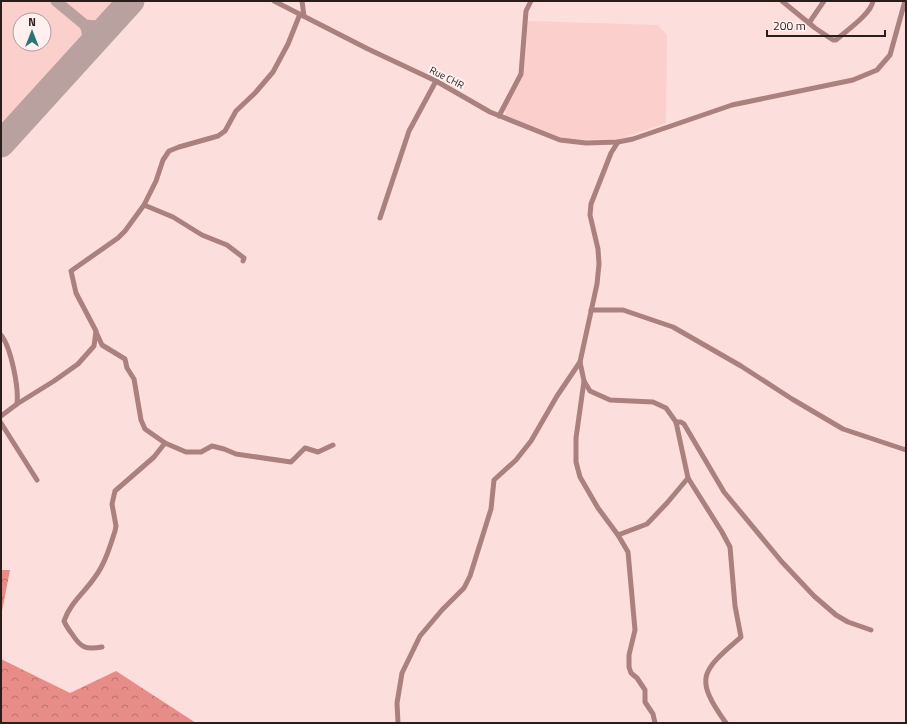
<svg xmlns="http://www.w3.org/2000/svg" width="907" height="724" font-family="'Titillium Web',sans-serif">
  <defs>
    <pattern id="forest-crowns" width="20" height="18" patternUnits="userSpaceOnUse"><rect width="20" height="18" fill="#e78c87"/><path d="M2 6a3 3 0 1 1 6 0M12 15a3 3 0 1 1 6 0" fill="none" stroke="#bb726e"/></pattern>
  </defs>
  <rect width="100%" height="100%" fill="#fcdfdc"/>
  <g fill="#fbcfcc" fill-rule="evenodd">
    <path d="M1,1H141L1,155ZM20,20H44V44H20Z"/>
    <path d="M528,21L658,25L667,35L666,123L620,139L569,140L561,138L506,116L505,108L524,73Z"/>
  </g>
  <g fill="url(#forest-crowns)">
    <path d="M1,570H10L1,616Z"/>
    <path d="M1,659L70,693L116,671L196,723H1Z"/>
  </g>
  <g fill="none" stroke-linecap="round" stroke-linejoin="round">
    <g stroke="#b8a19e" stroke-width="11">
      <path d="M56,1L85,25L97,26L111,22"/>
      <path d="M85,25C89,34 88,41 85,51"/>
    </g>
    <path stroke="#b8a19e" stroke-width="27" d="M1,144L131,1"/>
    <g stroke="#aa817e" stroke-width="5">
      <path d="M274,1L368,49L436,81L490,112L560,140L586,143L618,142L633,139L732,105L853,80L877,70L890,55L905,1"/>
      <path d="M302,1L304,16"/>
      <path d="M782,1L815,28L833,40H836C846,31 871,14 873,1"/>
      <path d="M809,23L824,1"/>
      <path d="M499,116L521,74L526,11L531,1"/>
      <path d="M618,142L611,153L591,204L590,215L598,249L599,264L597,284L580,362L584,381L590,391L610,400L653,402L666,408L676,422L688,478L722,532L730,547L735,606L741,637C702,671 693,677 726,723"/>
      <path d="M144,205L173,217L202,235L227,245L244,258L243,261"/>
      <path d="M380,218L409,131L436,81"/>
      <path d="M591,310H623L673,327L741,366L792,399L843,429L906,450"/>
      <path d="M96,332L102,345L125,359L127,368L134,379L141,420L145,429L165,443L186,452H201L212,446L224,449L236,454L291,462L305,448L318,452L333,445"/>
      <path d="M1,335C11,347 19,388 17,404"/>
      <path d="M584,381L576,438V462L580,477L598,508L618,535L628,552L635,630L629,655V667L631,673L637,678L645,690V702L653,714L655,723"/>
      <path d="M1,416L17,404L54,381L71,369L78,364L94,346L96,331L76,293L71,271L118,238L125,231L144,205L156,181L163,160L169,151L179,147L218,136L225,131L236,111L255,93L273,72L288,44L300,14"/>
      <path d="M676,422H681L684,424L724,492L782,562L814,596L836,615L848,622L871,630"/>
      <path d="M1,423L37,480"/>
      <path d="M618,535L647,524L667,503L688,478"/>
      <path d="M102,647C86,650 81,648 72,634C69,630 66,626 64,621C70,603 85,592 95,577C105,564 110,546 115,531L116,526L112,504L115,491L154,457L165,443"/>
      <path d="M398,723L397,703L402,673L420,636L442,610L464,588L470,576L491,509L494,480L516,460L531,441L557,396L580,362"/>
    </g>
  </g>
  <g text-anchor="middle" stroke-width="4" stroke-linejoin="round" paint-order="stroke">
    <g font-size="10" fill="#2a1e1d" stroke="#fff0ef">
      <text transform="translate(447 77) rotate(27)" y="4">Rue CHR</text>
    </g>
  </g>
  <rect width="907" height="724" fill="none" stroke="#2a1e1d" stroke-width="4"/>
  <g transform="translate(32 32)"><circle r="19" fill="#fff0ef" stroke="#aa9c9b"/>
  <path d="M0-3L7 15L0 10L-7 15Z" fill="#297379"/>
  <text y="-6" font-size="11" font-weight="bold" text-anchor="middle" fill="#2a1e1d">N</text>
  </g>
  <path d="M767 30v6h118v-6" fill="none" stroke="#2a1e1d" stroke-width="2"/>
  <text x="773" y="30" font-size="12" fill="#2a1e1d" stroke="#fff0ef" stroke-width="3" paint-order="stroke">200 m</text>
</svg>
